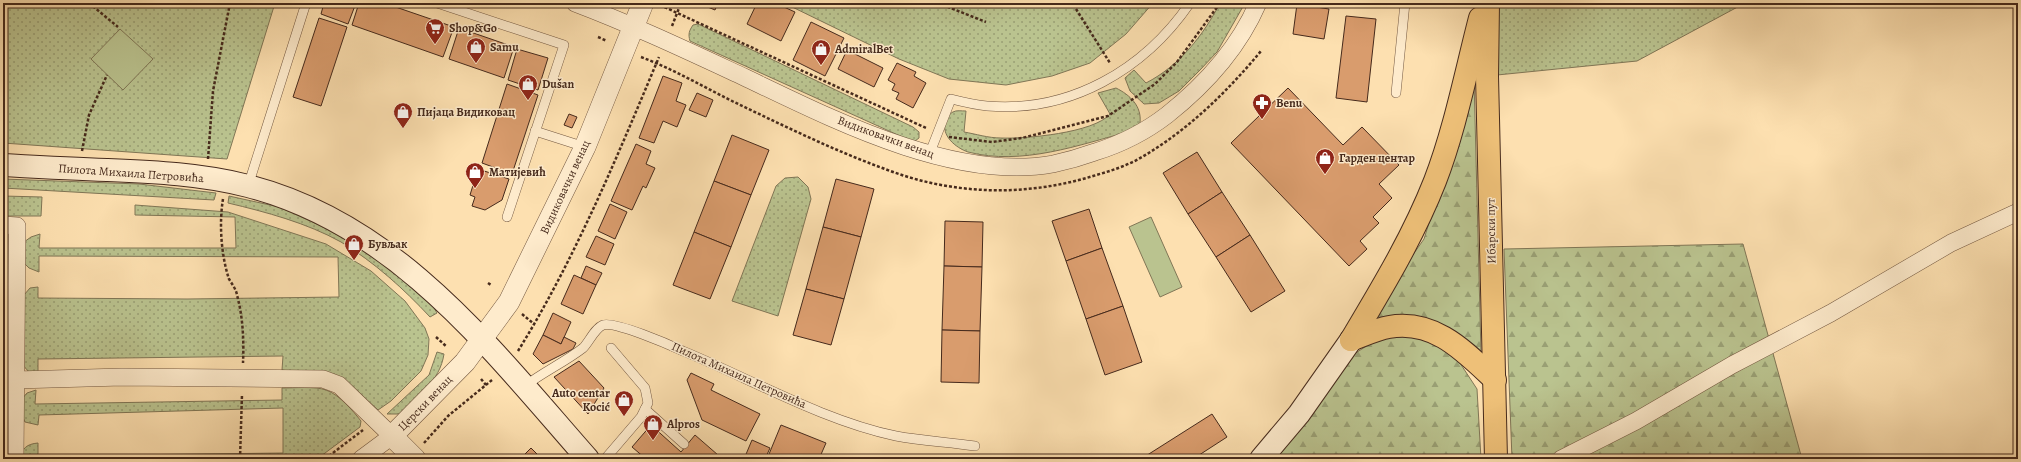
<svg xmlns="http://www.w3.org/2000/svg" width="2021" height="462" font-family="Alegreya,serif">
  <defs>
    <pattern id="green-dots" width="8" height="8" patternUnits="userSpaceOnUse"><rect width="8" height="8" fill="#bac38f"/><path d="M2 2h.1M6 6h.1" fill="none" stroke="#999f74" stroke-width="1.8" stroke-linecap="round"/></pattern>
    <pattern id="forest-firs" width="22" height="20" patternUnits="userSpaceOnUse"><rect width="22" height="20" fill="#bac38f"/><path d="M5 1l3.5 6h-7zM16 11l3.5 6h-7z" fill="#999f74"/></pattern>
  </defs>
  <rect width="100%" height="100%" fill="#fde0b0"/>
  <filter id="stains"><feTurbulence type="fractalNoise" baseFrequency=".005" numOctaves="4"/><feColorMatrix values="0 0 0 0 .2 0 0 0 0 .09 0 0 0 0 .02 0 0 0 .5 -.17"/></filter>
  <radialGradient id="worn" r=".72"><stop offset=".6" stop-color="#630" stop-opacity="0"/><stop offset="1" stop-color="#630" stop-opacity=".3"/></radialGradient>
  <g fill="url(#green-dots)" stroke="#807656">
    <path d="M3,3H275L227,159L3,143Z"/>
    <path d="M784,3H1153L1126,34L1090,63L1052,76L1006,85L949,79L899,59Z"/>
    <path d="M1220,3H1245L1217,52L1200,70L1179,91L1159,103L1144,104L1130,91L1125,78L1134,70L1146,83C1179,66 1203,36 1220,3Z"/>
    <path d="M1488,3H1745L1637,61L1487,76Z"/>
    <path d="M698,24L913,127L919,132V138L915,141L909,140L690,41C688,34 689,31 693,25Z"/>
    <path d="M1116,88C1130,95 1142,106 1140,123L1131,131C1079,145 1022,166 968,152C956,148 940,135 946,121C947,118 950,113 953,112C956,110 962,111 966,111L964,132C976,134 988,138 1001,138C1025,139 1094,133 1110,114L1098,93Z"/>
    <path d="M798,177L808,187L811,199L778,316L732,301L776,186L785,178Z"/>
    <path d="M3,179L139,184L216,193L214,200L3,188Z"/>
    <path d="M3,196L42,197L41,216H3Z"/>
    <path d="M229,196L279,207L319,225L372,254L431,303L437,313L430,317C404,289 374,262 341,242C307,223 266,212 228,203Z"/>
    <path d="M135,205L228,212L326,244L371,271L405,301L425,328L429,339L428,355L421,371L391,401L378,410L345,380L282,370L283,356L38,359V372C31,374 28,372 24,366V295L30,288L38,287V298L187,299L339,297L338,257L39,256V272L29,268L24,263V242L31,237L40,234L39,248H236L235,217L135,215Z"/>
    <path d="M437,352L444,354C440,381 418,396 400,414H387L429,375Z"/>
    <path d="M282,388C294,388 315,386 326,390C340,395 353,411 361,421L360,427L317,459H20C22,448 27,444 38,443V456L283,453V408L39,415L38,425L25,422L21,413V400L27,393L36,390L35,404L282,400Z"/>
  </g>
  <g fill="url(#forest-firs)" stroke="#807656">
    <path d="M1474,79L1481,354L1445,330L1358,333L1424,239Z"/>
    <path d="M1743,244L1802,459H1512L1504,249Z"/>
    <path d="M1416,336L1454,354L1477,389L1481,459H1276L1351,356L1379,338Z"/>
  </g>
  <g fill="#bac38f" stroke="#807656">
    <path d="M120,29L153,59L123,90L91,59Z"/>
    <path d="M1151,217L1182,287L1160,297L1129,227Z"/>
  </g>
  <g fill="#d99c6d" stroke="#462a1c">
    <path d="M324,3H356L348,24L321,14Z"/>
    <path d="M359,3H384L454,27L443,57L352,25Z"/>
    <path d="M698,3H718L715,10Z"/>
    <path d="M757,3H775L795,12L781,41L747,24Z"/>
    <path d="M1297,4L1329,9L1324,39L1293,34Z"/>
    <path d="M1346,16L1376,19L1367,102L1336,98Z"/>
    <path d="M319,18L347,27L321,106L293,97Z"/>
    <path d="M811,22L844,38L825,76L793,60Z"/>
    <path d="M459,28L514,47L504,78L449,59Z"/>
    <path d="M517,49L548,58L538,90L508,80Z"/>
    <path d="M847,50L883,68L874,87L838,69Z"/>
    <path d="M897,63L916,72L914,76L926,83L913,108L896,99L899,93L892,90L895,84L888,80Z"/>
    <path d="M663,76L682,83L676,101L686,105L677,127L663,121L654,143L639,138Z"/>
    <path d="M507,84L538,95L512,174L482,163Z"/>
    <path d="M1288,88L1343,145L1362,127L1399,165L1379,184L1392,198L1373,217L1379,223L1360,241L1367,249L1349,266L1231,143Z"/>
    <path d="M697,93L713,100L706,117L689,110Z"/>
    <path d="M569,114L577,117L572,128L564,125Z"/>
    <path d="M732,135L769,150L751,195L714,181Z"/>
    <path d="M636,144L651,151L646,164L655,168L646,188L643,186L632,210L611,201Z"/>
    <path d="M1197,152L1222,192L1188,214L1163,173Z"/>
    <path d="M478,169L509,179L502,200L485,210L472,206L475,197L470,195Z"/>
    <path d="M836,179L874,189L861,237L823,227Z"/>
    <path d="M714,181L751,195L731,247L694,232Z"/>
    <path d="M1222,192L1250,235L1216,257L1188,214Z"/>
    <path d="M610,204L627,212L615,239L598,231Z"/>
    <path d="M1089,209L1102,248L1066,261L1052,221Z"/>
    <path d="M945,221L983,222L982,267L944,266Z"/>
    <path d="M823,227L861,237L844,299L806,289Z"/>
    <path d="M694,232L731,247L710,299L673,285Z"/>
    <path d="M1250,235L1285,291L1251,312L1216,257Z"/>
    <path d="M596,236L614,244L605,265L586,257Z"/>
    <path d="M1102,248L1123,306L1086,319L1066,261Z"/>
    <path d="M586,266L602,273L596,285L581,278Z"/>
    <path d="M944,266L982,267L980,331L942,330Z"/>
    <path d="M574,275L596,285L583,314L561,304Z"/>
    <path d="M806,289L844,299L831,345L793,335Z"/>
    <path d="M1123,306L1142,362L1105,375L1086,319Z"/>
    <path d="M553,313L571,322L561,344L543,335Z"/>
    <path d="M942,330L980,331L979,383L941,382Z"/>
    <path d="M543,335L561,344L564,337L576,343L573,349L543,364L533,354Z"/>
    <path d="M579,361L604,388L588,414L554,377Z"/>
    <path d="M691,373L714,384L711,390L760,414L746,441L702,420L687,380Z"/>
    <path d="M1212,414L1227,437L1193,459H1141Z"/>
    <path d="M651,425L681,452L695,435L718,455L714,459H646L632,447Z"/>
    <path d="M781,425L826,443L819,459H767Z"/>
    <path d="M752,440L770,448L765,459H744Z"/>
    <path d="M531,448L542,459H520Z"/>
  </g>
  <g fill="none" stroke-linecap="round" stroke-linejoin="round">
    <defs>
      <g id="service">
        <path d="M437,3L564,45L507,217"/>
        <path d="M1396,93L1405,3"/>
        <path d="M535,131L585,147"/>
        <path d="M929,155L951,99C963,102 975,105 987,106C1070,113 1144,70 1190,3"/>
        <path d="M248,186L306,3"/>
        <path d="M525,386C543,372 565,362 583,348C589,342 595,328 603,325C615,321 670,345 683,351C751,379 824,421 896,436C922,441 949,442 975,446"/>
        <path d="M3,389H16"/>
        <path d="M645,409L684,444"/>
        <path d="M605,459L641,417L648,403L645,388L611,348"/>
      </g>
      <path id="pedestrian" d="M3,296L15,295"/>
      <g id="minor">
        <path d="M575,3C633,25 688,51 744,77C832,119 954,182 1053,164C1067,161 1081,157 1095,152C1121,144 1145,132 1167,115C1205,85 1239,47 1258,3"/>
        <path d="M3,225L17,226L15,459"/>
        <path d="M16,380L122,377L323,379L339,385L392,436L361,459"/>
        <path d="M1561,459L1636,421L1732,365L1831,313L1951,243L2018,212"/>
      </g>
      <path id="tertiary" d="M415,459L392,436L465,362L509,302L585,147L643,3"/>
      <g id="secondary">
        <path d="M3,165C38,167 72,169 107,170C154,172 202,174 248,186C397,224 491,349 588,459"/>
        <path d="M1261,459L1299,414L1351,340"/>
      </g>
      <g id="primary">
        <path d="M1488,3L1487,76L1496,459"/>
        <path d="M1351,340C1382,288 1413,237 1435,181C1455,129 1466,72 1480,18"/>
        <path d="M1351,340C1364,335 1377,329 1389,327C1435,319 1465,352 1495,380"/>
      </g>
    </defs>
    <use href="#service" stroke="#745841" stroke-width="10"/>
    <use href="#pedestrian" stroke="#745841" stroke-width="14"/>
    <use href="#minor" stroke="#745841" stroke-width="18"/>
    <use href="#tertiary" stroke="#745841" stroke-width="22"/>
    <use href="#secondary" stroke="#462a1c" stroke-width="24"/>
    <use href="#primary" stroke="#462a1c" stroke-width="24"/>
    <g stroke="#462a1c" stroke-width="2.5" stroke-dasharray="3 2" stroke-linecap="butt">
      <path d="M89,3L118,27"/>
      <path d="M938,3L986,22"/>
      <path d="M91,5L96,3"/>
      <path d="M660,5L926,128"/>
      <path d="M1076,9L1110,63"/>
      <path d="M672,26L681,3"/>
      <path d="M598,37L607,41"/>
      <path d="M641,57C673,69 702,86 732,101C782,125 833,150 885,169C952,195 1025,197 1093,176C1110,171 1127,166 1142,157C1188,130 1227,92 1261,51"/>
      <path d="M949,137L992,142L1022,138L1108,116L1155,84L1177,62L1220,3"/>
      <path d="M82,151L89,115L107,75"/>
      <path d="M208,159L213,91L230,3"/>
      <path d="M223,199C219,223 221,255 229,279C232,284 236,289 237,295C243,317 244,341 243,363"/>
      <path d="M488,283L491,285"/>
      <path d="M522,314L534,324"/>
      <path d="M436,337L447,347"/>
      <path d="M518,351C575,259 617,157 659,57"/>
      <path d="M481,379L486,385"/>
      <path d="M424,443L448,416L492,380"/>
      <path d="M240,459L242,394"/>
      <path d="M325,459L363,430"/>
    </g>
    <use href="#service" stroke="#feebcc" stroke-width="9"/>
    <use href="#pedestrian" stroke="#feebcc" stroke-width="13"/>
    <use href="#minor" stroke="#feebcc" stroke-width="17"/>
    <use href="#tertiary" stroke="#feebcc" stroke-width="21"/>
    <use href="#secondary" stroke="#feebcc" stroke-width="22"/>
    <use href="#primary" stroke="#eec078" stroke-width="22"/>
  </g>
  <defs>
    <symbol id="supermarket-pin" viewBox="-11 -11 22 30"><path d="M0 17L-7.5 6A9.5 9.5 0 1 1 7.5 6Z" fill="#8f2418" stroke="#feebcc"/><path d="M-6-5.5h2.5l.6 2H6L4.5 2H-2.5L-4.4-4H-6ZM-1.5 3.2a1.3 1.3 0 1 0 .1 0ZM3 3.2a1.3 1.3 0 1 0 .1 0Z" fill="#fff"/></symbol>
    <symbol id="shop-pin" viewBox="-11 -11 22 30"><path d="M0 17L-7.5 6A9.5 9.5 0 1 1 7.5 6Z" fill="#8f2418" stroke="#feebcc"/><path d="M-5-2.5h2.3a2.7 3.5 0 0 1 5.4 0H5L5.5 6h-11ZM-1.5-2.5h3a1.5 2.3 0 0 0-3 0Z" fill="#fff"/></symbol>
    <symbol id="pharmacy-pin" viewBox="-11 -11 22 30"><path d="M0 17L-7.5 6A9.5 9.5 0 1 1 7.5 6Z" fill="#8f2418" stroke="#feebcc"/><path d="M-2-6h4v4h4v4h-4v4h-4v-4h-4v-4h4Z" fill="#fff"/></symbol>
  </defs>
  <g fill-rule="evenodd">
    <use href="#supermarket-pin" x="424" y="17" width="22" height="30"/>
    <use href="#shop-pin" x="465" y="36" width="22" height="30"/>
    <use href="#shop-pin" x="810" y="38" width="22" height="30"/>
    <use href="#shop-pin" x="517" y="73" width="22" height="30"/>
    <use href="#pharmacy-pin" x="1251" y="92" width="22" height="30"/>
    <use href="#shop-pin" x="392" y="101" width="22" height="30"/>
    <use href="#shop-pin" x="1314" y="147" width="22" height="30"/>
    <use href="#shop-pin" x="464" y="161" width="22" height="30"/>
    <use href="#shop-pin" x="343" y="233" width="22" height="30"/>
    <use href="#shop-pin" x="613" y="389" width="22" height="30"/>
    <use href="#shop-pin" x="642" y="413" width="22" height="30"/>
  </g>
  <g text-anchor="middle" stroke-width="3" stroke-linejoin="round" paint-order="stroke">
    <g font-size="12" font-weight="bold" fill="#462a1c" stroke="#feebcc" text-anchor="start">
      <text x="449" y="32">Shop&amp;Go</text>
      <text x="490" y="51">Samu</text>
      <text x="835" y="53">AdmiralBet</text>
      <text x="542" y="88">Dušan</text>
      <text x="1276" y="107">Benu</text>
      <text x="417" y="116">Пијаца Видиковац</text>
      <text x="1339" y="162">Гарден центар</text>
      <text x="489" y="176">Матијевић</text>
      <text x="368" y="248">Бувљак</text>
      <text x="610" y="397" text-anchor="end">Auto centar<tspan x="610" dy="14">Kocić</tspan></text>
      <text x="667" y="428">Alpros</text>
    </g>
    <g font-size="12" fill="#462a1c" stroke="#feebcc">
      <text transform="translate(886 137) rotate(20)" y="4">Видиковачки венац</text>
      <text transform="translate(131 173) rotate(4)" y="4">Пилота Михаила Петровића</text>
      <text transform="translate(565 187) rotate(-65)" y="4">Видиковачки венац</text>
      <text transform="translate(1491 231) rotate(-91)" y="4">Ибарски пут</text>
      <text transform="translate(739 375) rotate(24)" y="4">Пилота Михаила Петровића</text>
      <text transform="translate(425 403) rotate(-46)" y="4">Церски венац</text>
    </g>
  </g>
  <rect width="2021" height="462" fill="none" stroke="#fde0b0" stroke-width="16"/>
  <rect x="4" y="4" width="2013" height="454" fill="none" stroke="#462a1c" stroke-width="2"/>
  <rect x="8" y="8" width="2005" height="446" fill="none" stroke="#462a1c"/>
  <rect width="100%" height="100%" filter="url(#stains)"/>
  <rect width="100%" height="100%" fill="url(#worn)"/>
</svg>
